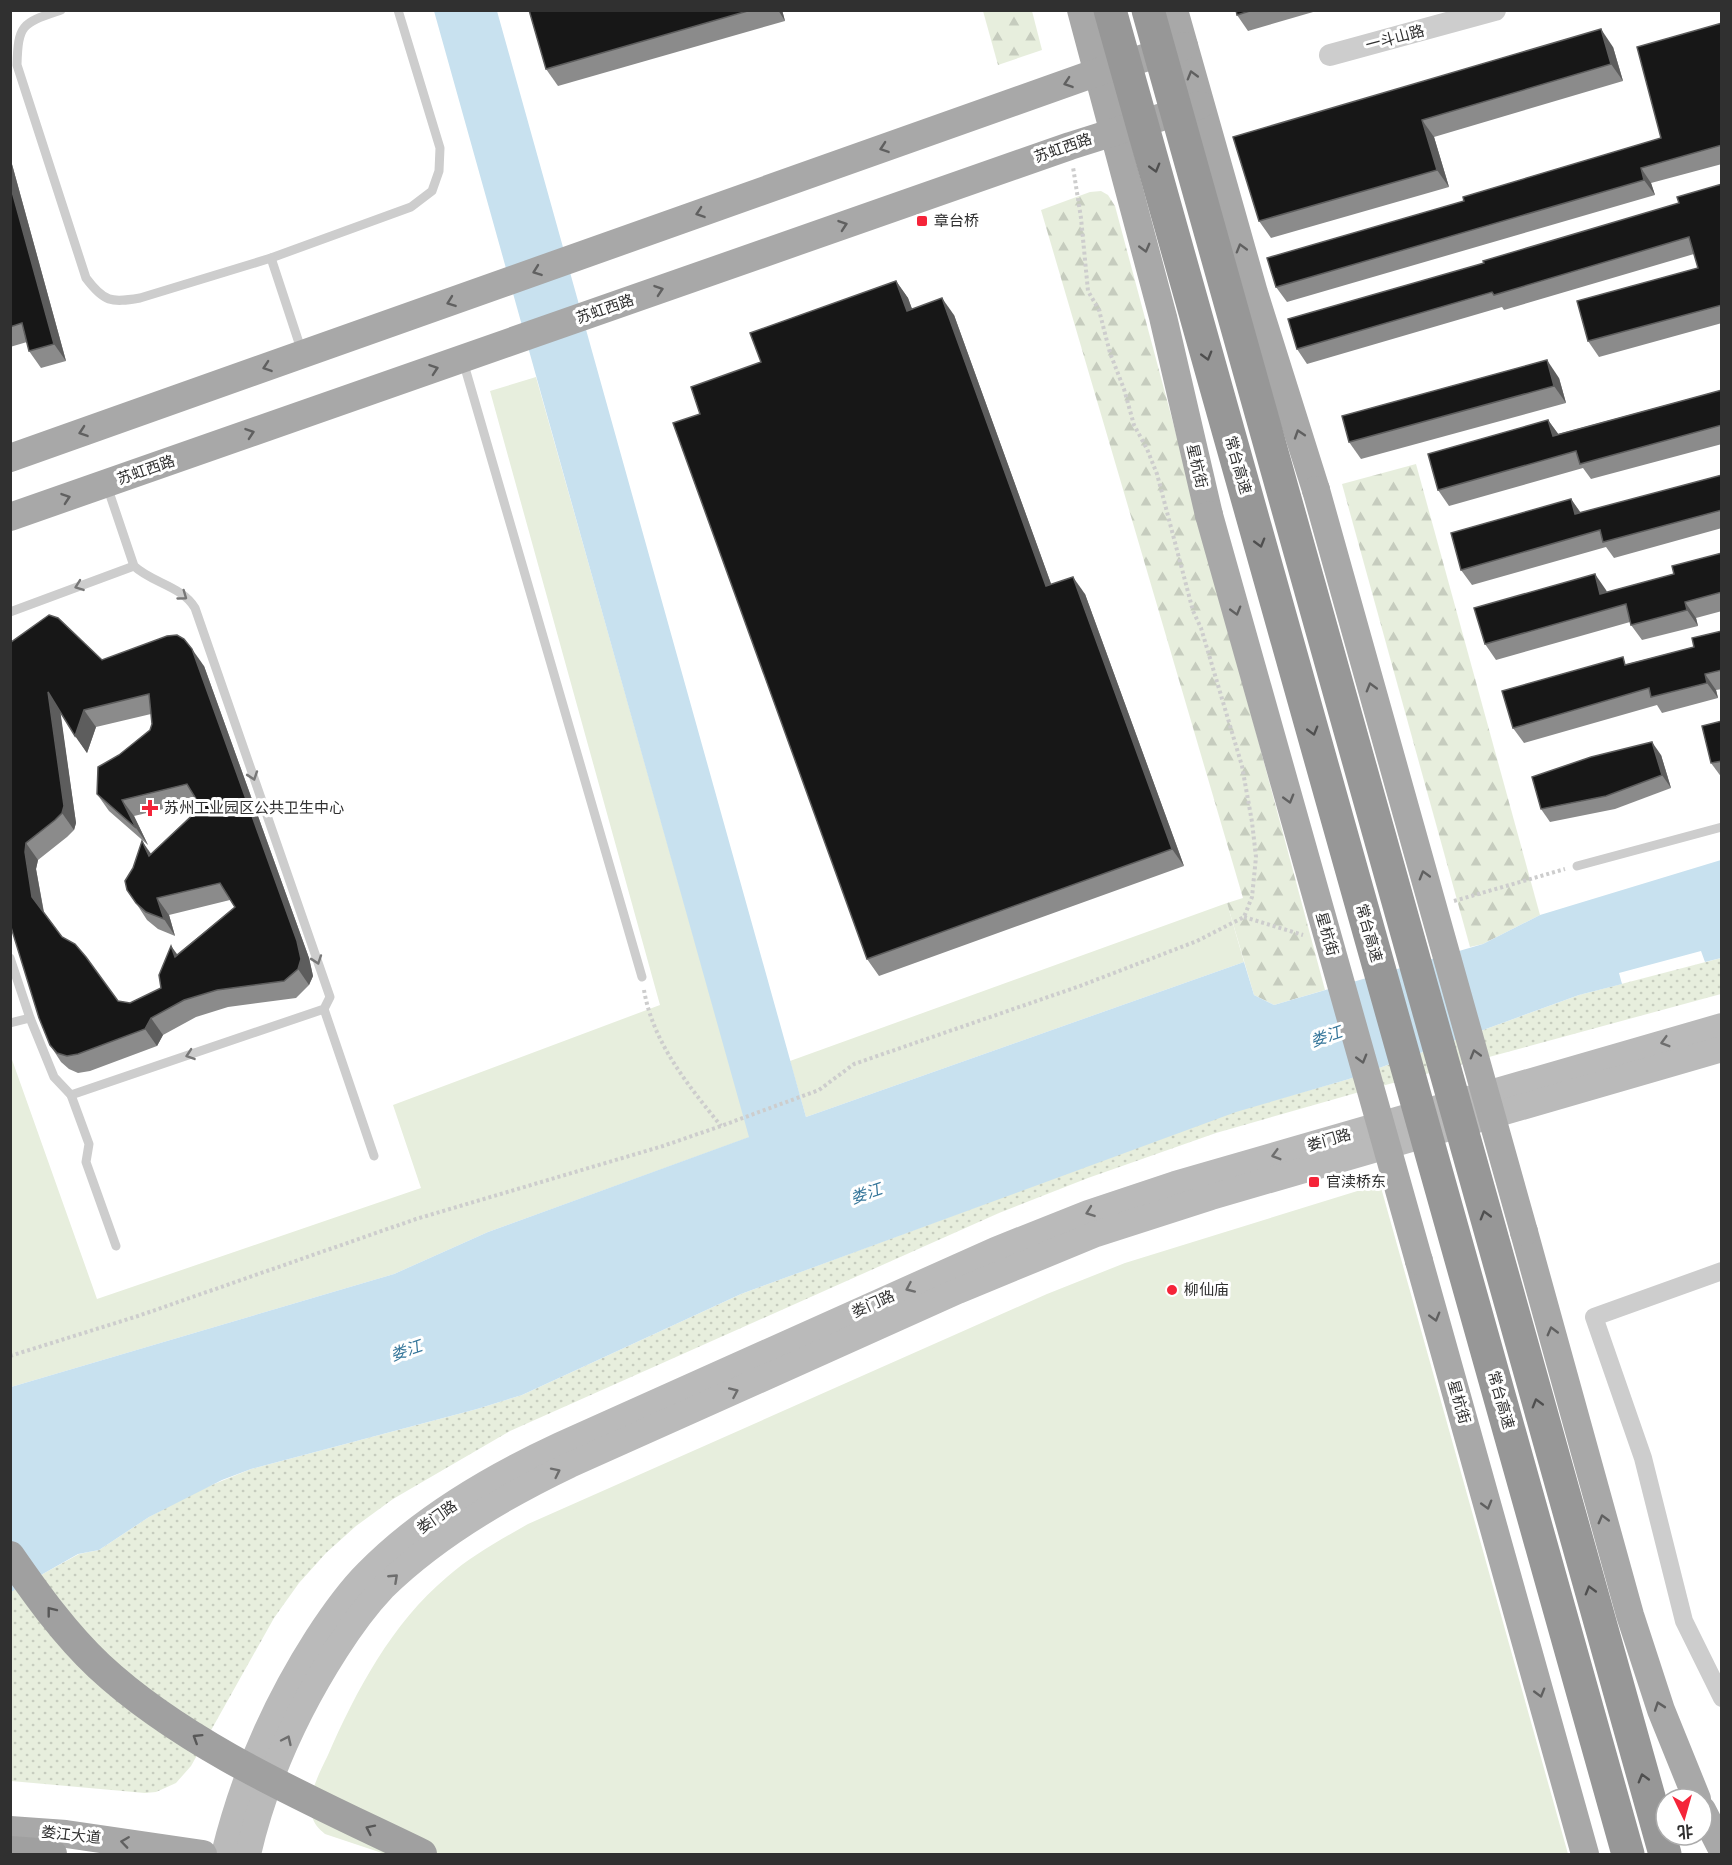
<svg xmlns="http://www.w3.org/2000/svg" width="1732" height="1865" font-family="'Titillium Web','Noto Sans SC',sans-serif">
  <defs>
    <pattern id="forest-firs" width="22" height="20" patternUnits="userSpaceOnUse" patternTransform="scale(1.5)"><rect width="22" height="20" fill="#e7eedd"/><path d="M5 1l3.5 6h-7zM16 11l3.5 6h-7z" fill="#c6ccbe"/></pattern>
    <pattern id="park-dots" width="8" height="8" patternUnits="userSpaceOnUse" patternTransform="scale(1.5)"><rect width="8" height="8" fill="#e7eedd"/><path d="M2 2h.1M6 6h.1" fill="none" stroke="#c6ccbe" stroke-width="1.8" stroke-linecap="round"/></pattern>
  </defs>
  <rect width="100%" height="100%" fill="#fff"/>
  <g fill="#e7eedd">
    <path d="M536,377L750,1137L488,1232L394,1274L11,1387L10,1054L97,1299L421,1188L393,1105L660,1005L490,391Z"/>
    <path d="M1227,903L1244,962L806,1117L790,1061Z"/>
    <path d="M1380,1184L1568,1854H385L325,1834C319,1829 314,1824 312,1816C307,1795 319,1774 328,1755C356,1691 392,1623 447,1577C471,1556 500,1540 528,1524L1047,1294L1125,1263Z"/>
  </g>
  <g fill="url(#forest-firs)">
    <path d="M983,11H1032L1042,50L998,65Z"/>
    <path d="M1101,191L1108,195L1115,206L1325,990L1274,1005L1254,995L1227,903L1243,898L1041,210L1090,192Z"/>
    <path d="M1416,464L1540,915L1483,944L1470,947L1342,484Z"/>
  </g>
  <path fill="url(#park-dots)" d="M1721,958V994L1356,1093L1216,1133L1088,1178L999,1213L510,1431L393,1499L356,1526L326,1553L299,1583L274,1618L191,1766L176,1783L156,1792L145,1793L11,1781L10,1592L79,1554L99,1550L149,1517L197,1491L251,1469L477,1409L522,1395L741,1294L1236,1111L1349,1079L1579,995Z"/>
  <path fill="#c8e1ef" d="M434,11H497L806,1117L1244,962L1254,995L1274,1005L1483,944L1540,915L1721,860V958L1705,962L1701,951L1619,973L1622,984L1579,995L1349,1079L1236,1112L741,1294L522,1395L477,1409L251,1469L222,1480L149,1517L99,1550L78,1554L11,1592V1387L394,1274L488,1232L749,1137Z"/>
  <g fill="none" stroke-linecap="round" stroke-linejoin="round">
    <g stroke="#cdcdcd" stroke-width="4" stroke-dasharray="3 3" stroke-linecap="butt">
      <path d="M1454,901L1565,869"/>
      <path d="M1244,917L1303,935"/>
      <path d="M644,990C653,1043 688,1085 721,1126"/>
      <path d="M10,1356L138,1316L416,1219L663,1146L721,1126L819,1090L854,1064L1080,986L1197,941L1244,917L1252,897L1256,857L1252,822L1242,766L1201,628L1193,611L1157,474L1147,449L1134,425L1124,389L1110,353L1099,310L1088,291L1081,218L1073,167"/>
    </g>
    <g stroke="#cdcdcd" stroke-width="9">
      <path d="M61,10C23,23 18,23 17,65L86,278C104,302 111,303 140,298L271,258L411,207L432,191L439,171L440,148L398,10"/>
      <path d="M271,258L302,352"/>
      <path d="M463,361L642,977"/>
      <path d="M10,612L134,566"/>
      <path d="M1577,866L1722,827"/>
      <path d="M10,958L30,1018L54,1077L71,1095L89,1144L86,1162L116,1246"/>
      <path d="M324,1009L374,1156"/>
      <path d="M10,1023L30,1018"/>
      <path d="M71,1095L324,1009L330,997L195,608C182,586 152,583 134,566L107,486"/>
    </g>
    <path stroke="#cdcdcd" stroke-width="18" d="M1722,1271L1594,1317L1643,1458L1684,1621L1722,1698"/>
    <path stroke="#cdcdcd" stroke-width="22" d="M1330,55L1495,10"/>
    <g stroke="#bababa" stroke-width="26">
      <path d="M224,1854C243,1777 274,1705 317,1638C332,1615 348,1592 367,1573C421,1518 491,1477 560,1445L995,1250L1088,1213L1175,1184L1722,1026"/>
      <path d="M248,1854C265,1781 295,1714 336,1650C350,1628 365,1607 383,1588C436,1536 503,1497 570,1465L958,1291L1096,1234L1211,1197L1722,1049"/>
    </g>
    <g stroke="#a8a8a8" stroke-width="28">
      <path d="M1081,10L1163,317L1209,515"/>
      <path d="M1174,10L1254,293L1316,490"/>
      <path d="M10,458L1098,72L1184,46"/>
      <path d="M10,517L1070,146L1200,105"/>
      <path d="M1524,1232L1630,1615L1661,1710L1697,1799"/>
      <path d="M1419,1261L1585,1854"/>
      <path d="M1702,1810L1722,1849"/>
      <path d="M10,1830L66,1834L203,1854"/>
    </g>
    <g stroke="#a8a8a8" stroke-width="28">
      <path d="M1316,490L1524,1232"/>
      <path d="M1209,515L1419,1261"/>
    </g>
    <g stroke="#a0a0a0" stroke-width="30">
      <path d="M10,1556C37,1595 65,1634 99,1666C187,1748 315,1802 422,1854"/>
      <path d="M10,1851L52,1854"/>
    </g>
    <g stroke="#979797" stroke-width="33">
      <path d="M1110,10L1628,1854"/>
      <path d="M1148,10L1665,1854"/>
    </g>
  </g>
  <g fill="#8b8b8b" fill-rule="evenodd">
    <path d="M529,10H782L785,21L558,86L546,69Z"/>
    <path d="M1236,10H1320L1248,31L1237,15Z"/>
    <path d="M1722,23V164L1651,183L1655,195L1287,302L1276,287L1464,201L1661,138Z"/>
    <path d="M1613,47L1623,81L1434,137L1449,187L1271,238L1259,221L1233,137Z"/>
    <path d="M10,157L66,361L41,368L29,351L27,342L10,347Z"/>
    <path d="M1722,184V323L1599,357L1588,341L1698,268L1694,254L1504,310L1502,307L1307,364L1297,349L1484,263L1679,203Z"/>
    <path d="M896,281L908,298L912,309L954,315L1051,584L1085,594L1184,866L879,976L867,959L761,362Z"/>
    <path d="M1559,378L1566,403L1361,459L1349,442Z"/>
    <path d="M1722,390V444L1591,479L1583,468L1449,506L1438,490L1548,420L1558,434Z"/>
    <path d="M1722,475V528L1614,558L1606,547L1472,585L1461,570L1571,499L1581,513Z"/>
    <path d="M1722,553V611L1696,618L1698,626L1642,640L1631,625L1630,622L1496,660L1485,644L1606,590L1607,592L1674,574Z"/>
    <path d="M1722,631V689L1716,690L1718,698L1662,713L1657,705L1524,743L1513,728L1627,664L1694,647Z"/>
    <path d="M10,643L102,660L204,666L309,958L313,976L309,985L296,998L228,1007L196,1017L163,1035L157,1046L90,1071L78,1073L69,1069L61,1062L50,1045L39,1018ZM60,712L87,753L96,727L151,714L152,724L150,730L119,755L97,794L109,811L148,845L134,816L197,801L201,807L151,854L136,903L147,920L158,929L175,936L169,915L230,900L235,907L177,954L171,946L161,988L130,1003L118,1001L62,937L44,912L36,869L38,860L67,837L74,830L76,823Z"/>
    <path d="M1722,721V778L1711,763Z"/>
    <path d="M1661,755L1671,788L1615,809L1550,822L1541,809Z"/>
  </g>
  <g fill="#5d5d5d">
    <path d="M778,10H782L785,21Z"/>
    <path d="M1601,29L1613,47L1623,81L1611,64Z"/>
    <path d="M1422,120L1434,137L1449,187L1437,170Z"/>
    <path d="M10,157L66,361L54,344L10,184Z"/>
    <path d="M1641,168L1651,183L1655,195L1644,180Z"/>
    <path d="M896,281L908,298L919,328L907,311Z"/>
    <path d="M942,298L954,315L1058,603L1046,586Z"/>
    <path d="M1547,360L1559,378L1566,403L1554,386Z"/>
    <path d="M1548,420L1559,435L1553,436Z"/>
    <path d="M1571,499L1582,515L1575,514Z"/>
    <path d="M1595,574L1606,590L1611,609L1600,594Z"/>
    <path d="M1073,577L1085,594L1184,866L1172,849Z"/>
    <path d="M1685,602L1696,618L1698,626L1687,610Z"/>
    <path d="M192,649L204,666L309,958L313,976L309,985L298,969Z"/>
    <path d="M1705,674L1716,690L1718,698L1707,683Z"/>
    <path d="M48,692L60,709L76,823L74,830L62,813Z"/>
    <path d="M84,710L96,727L87,753L75,736Z"/>
    <path d="M1652,742L1661,755L1671,788L1662,775Z"/>
    <path d="M122,800L134,816L148,845L136,828Z"/>
    <path d="M142,841L154,858L149,856Z"/>
    <path d="M26,843L38,860L36,869L44,914L32,897L25,852Z"/>
    <path d="M157,898L169,915L175,936L164,919Z"/>
    <path d="M171,946L183,963L175,957Z"/>
    <path d="M151,1018L163,1035L157,1046L145,1029Z"/>
  </g>
  <g fill="#171717" stroke="#5d5d5d" stroke-width="1.5" fill-rule="evenodd">
    <path d="M529,10H751L546,69Z"/>
    <path d="M1236,10H1253L1237,15Z"/>
    <path d="M1722,23V145L1641,168L1644,180L1276,287L1267,258L1464,201L1463,197L1661,138L1637,47Z"/>
    <path d="M1601,29L1611,64L1422,120L1437,170L1259,221L1233,137Z"/>
    <path d="M10,184L54,344L29,351L22,323L10,327Z"/>
    <path d="M1722,184V305L1588,341L1577,301L1698,268L1689,237L1494,295L1492,292L1297,349L1288,319L1484,263L1483,261L1679,203L1677,197Z"/>
    <path d="M896,281L907,311L942,298L1046,586L1073,577L1172,849L867,959L673,423L700,414L691,387L761,362L750,333Z"/>
    <path d="M1547,360L1554,386L1349,442L1342,416Z"/>
    <path d="M1722,390V425L1580,464L1576,451L1438,490L1428,454L1548,420L1553,436Z"/>
    <path d="M1722,475V510L1603,542L1600,530L1461,570L1451,533L1571,499L1575,514Z"/>
    <path d="M1722,553V592L1685,602L1687,610L1631,625L1626,604L1485,644L1474,608L1595,574L1600,594L1674,574L1672,566Z"/>
    <path d="M49,615L58,618L102,660L167,636L177,635L184,639L192,649L297,941L301,959L298,969L284,981L217,990L184,1000L151,1018L145,1029L78,1054L67,1056L57,1053L50,1045L39,1018L10,924V643ZM48,692L75,736L84,710L149,694L152,724L150,730L119,755L98,767L97,794L136,828L122,800L187,784L201,807L149,856L142,841L133,868L125,881L127,890L136,903L146,912L164,919L157,898L220,883L235,907L175,957L171,946L159,975L161,988L130,1003L118,1001L86,957L75,944L62,937L32,897L25,852L26,843L55,820L62,813L64,806Z"/>
    <path d="M1722,631V670L1705,674L1707,683L1651,697L1649,688L1513,728L1502,691L1623,657L1625,665L1694,647L1692,638Z"/>
    <path d="M1722,721V761L1711,763L1702,726Z"/>
    <path d="M1652,742L1662,775L1606,796L1541,809L1532,777L1591,757Z"/>
  </g>
  <defs><path id="oneway-chevron" d="M-2-3.5L2.5 0L-2 3.5" fill="none" stroke-width="1.6" stroke-linecap="round" stroke-linejoin="round" transform="scale(1.5)"/></defs>
  <g stroke="#606060">
    <use href="#oneway-chevron" transform="translate(1192 75) rotate(-106)"/>
    <use href="#oneway-chevron" transform="translate(1068 83) rotate(161)"/>
    <use href="#oneway-chevron" transform="translate(884 148) rotate(161)"/>
    <use href="#oneway-chevron" transform="translate(700 213) rotate(161)"/>
    <use href="#oneway-chevron" transform="translate(843 225) rotate(-19)"/>
    <use href="#oneway-chevron" transform="translate(1145 248) rotate(75)"/>
    <use href="#oneway-chevron" transform="translate(1241 248) rotate(-106)"/>
    <use href="#oneway-chevron" transform="translate(537 271) rotate(160)"/>
    <use href="#oneway-chevron" transform="translate(659 290) rotate(-19)"/>
    <use href="#oneway-chevron" transform="translate(451 302) rotate(160)"/>
    <use href="#oneway-chevron" transform="translate(267 367) rotate(161)"/>
    <use href="#oneway-chevron" transform="translate(434 369) rotate(-19)"/>
    <use href="#oneway-chevron" transform="translate(83 432) rotate(161)"/>
    <use href="#oneway-chevron" transform="translate(250 433) rotate(-19)"/>
    <use href="#oneway-chevron" transform="translate(1299 434) rotate(-108)"/>
    <use href="#oneway-chevron" transform="translate(66 498) rotate(-19)"/>
    <use href="#oneway-chevron" transform="translate(1236 611) rotate(74)"/>
    <use href="#oneway-chevron" transform="translate(1371 687) rotate(-106)"/>
    <use href="#oneway-chevron" transform="translate(1289 799) rotate(74)"/>
    <use href="#oneway-chevron" transform="translate(1424 875) rotate(-106)"/>
    <use href="#oneway-chevron" transform="translate(1475 1054) rotate(-106)"/>
    <use href="#oneway-chevron" transform="translate(1362 1059) rotate(74)"/>
    <use href="#oneway-chevron" transform="translate(1435 1317) rotate(74)"/>
    <use href="#oneway-chevron" transform="translate(1552 1331) rotate(-105)"/>
    <use href="#oneway-chevron" transform="translate(1487 1505) rotate(74)"/>
    <use href="#oneway-chevron" transform="translate(1603 1519) rotate(-105)"/>
    <use href="#oneway-chevron" transform="translate(1540 1693) rotate(74)"/>
    <use href="#oneway-chevron" transform="translate(1659 1706) rotate(-109)"/>
    <use href="#oneway-chevron" transform="translate(125 1842) rotate(-172)"/>
  </g>
  <g stroke="#4f4f4f">
    <use href="#oneway-chevron" transform="translate(1155 168) rotate(74)"/>
    <use href="#oneway-chevron" transform="translate(1207 356) rotate(74)"/>
    <use href="#oneway-chevron" transform="translate(1260 543) rotate(74)"/>
    <use href="#oneway-chevron" transform="translate(1313 731) rotate(74)"/>
    <use href="#oneway-chevron" transform="translate(1485 1215) rotate(-106)"/>
    <use href="#oneway-chevron" transform="translate(1537 1403) rotate(-106)"/>
    <use href="#oneway-chevron" transform="translate(1590 1590) rotate(-106)"/>
    <use href="#oneway-chevron" transform="translate(1643 1778) rotate(-106)"/>
  </g>
  <g stroke="#777">
    <use href="#oneway-chevron" transform="translate(79 586) rotate(160)"/>
    <use href="#oneway-chevron" transform="translate(183 596) rotate(36)"/>
    <use href="#oneway-chevron" transform="translate(253 776) rotate(71)"/>
    <use href="#oneway-chevron" transform="translate(317 960) rotate(71)"/>
    <use href="#oneway-chevron" transform="translate(190 1055) rotate(161)"/>
  </g>
  <g stroke="#6e6e6e">
    <use href="#oneway-chevron" transform="translate(1665 1042) rotate(164)"/>
    <use href="#oneway-chevron" transform="translate(1276 1155) rotate(164)"/>
    <use href="#oneway-chevron" transform="translate(1090 1212) rotate(160)"/>
    <use href="#oneway-chevron" transform="translate(910 1288) rotate(156)"/>
    <use href="#oneway-chevron" transform="translate(734 1392) rotate(-24)"/>
    <use href="#oneway-chevron" transform="translate(556 1472) rotate(-26)"/>
    <use href="#oneway-chevron" transform="translate(394 1578) rotate(-43)"/>
    <use href="#oneway-chevron" transform="translate(287 1740) rotate(-65)"/>
  </g>
  <g stroke="#575757">
    <use href="#oneway-chevron" transform="translate(51 1611) rotate(-128)"/>
    <use href="#oneway-chevron" transform="translate(197 1738) rotate(-148)"/>
    <use href="#oneway-chevron" transform="translate(370 1829) rotate(-154)"/>
  </g>
  <g fill="#f52439" stroke="#fff" stroke-width="2">
    <rect x="916" y="215" width="12" height="12" rx="3"/>
    <path d="M147 799h6v6h6v6h-6v6h-6v-6h-6v-6h6z"/>
    <rect x="1308" y="1176" width="12" height="12" rx="3"/>
    <circle cx="1172" cy="1290" r="6"/>
  </g>
  <g text-anchor="middle" stroke-width="6" stroke-linejoin="round" paint-order="stroke">
    <g font-size="15" fill="#303030" stroke="#fff">
      <text transform="translate(1395 38) rotate(-15)" y="5">一斗山路</text>
      <text transform="translate(1063 148) rotate(-19)" y="5">苏虹西路</text>
      <text transform="translate(605 309) rotate(-19)" y="5">苏虹西路</text>
      <text transform="translate(1238 465) rotate(74)" y="5">常台高速</text>
      <text transform="translate(1197 466) rotate(77)" y="5">星杭街</text>
      <text transform="translate(146 470) rotate(-19)" y="5">苏虹西路</text>
      <text transform="translate(1369 933) rotate(74)" y="5">常台高速</text>
      <text transform="translate(1327 934) rotate(74)" y="5">星杭街</text>
      <text transform="translate(1329 1140) rotate(-16)" y="5">娄门路</text>
      <text transform="translate(873 1304) rotate(-24)" y="5">娄门路</text>
      <text transform="translate(1501 1400) rotate(74)" y="5">常台高速</text>
      <text transform="translate(1459 1402) rotate(74)" y="5">星杭街</text>
      <text transform="translate(437 1517) rotate(-35)" y="5">娄门路</text>
      <text transform="translate(71 1835) rotate(6)" y="5">娄江大道</text>
    </g>
    <g font-size="15" fill="#303030" stroke="#fff" text-anchor="start">
      <text x="934" y="226">章台桥</text>
      <text x="164" y="813">苏州工业园区公共卫生中心</text>
      <text x="1326" y="1187">官渎桥东</text>
      <text x="1184" y="1295">柳仙庙</text>
    </g>
    <g font-size="16" font-style="italic" fill="#36769a" stroke="#fff">
      <text transform="translate(1326 1036) rotate(-19)" y="6">娄江</text>
      <text transform="translate(866 1193) rotate(-19)" y="6">娄江</text>
      <text transform="translate(406 1350) rotate(-19)" y="6">娄江</text>
    </g>
  </g>
  <rect width="1732" height="1865" fill="none" stroke="#303030" stroke-width="24"/>
  <g transform="translate(1684 1817) rotate(175)"><circle r="28" fill="#ffffff" stroke="#acacac" stroke-width="1.5"/>
  <path d="M0-4.5L10 22L0 15L-10 22Z" fill="#f52439"/>
  <text y="-9" font-size="16" font-weight="bold" text-anchor="middle" fill="#303030">北</text>
  </g>
</svg>
